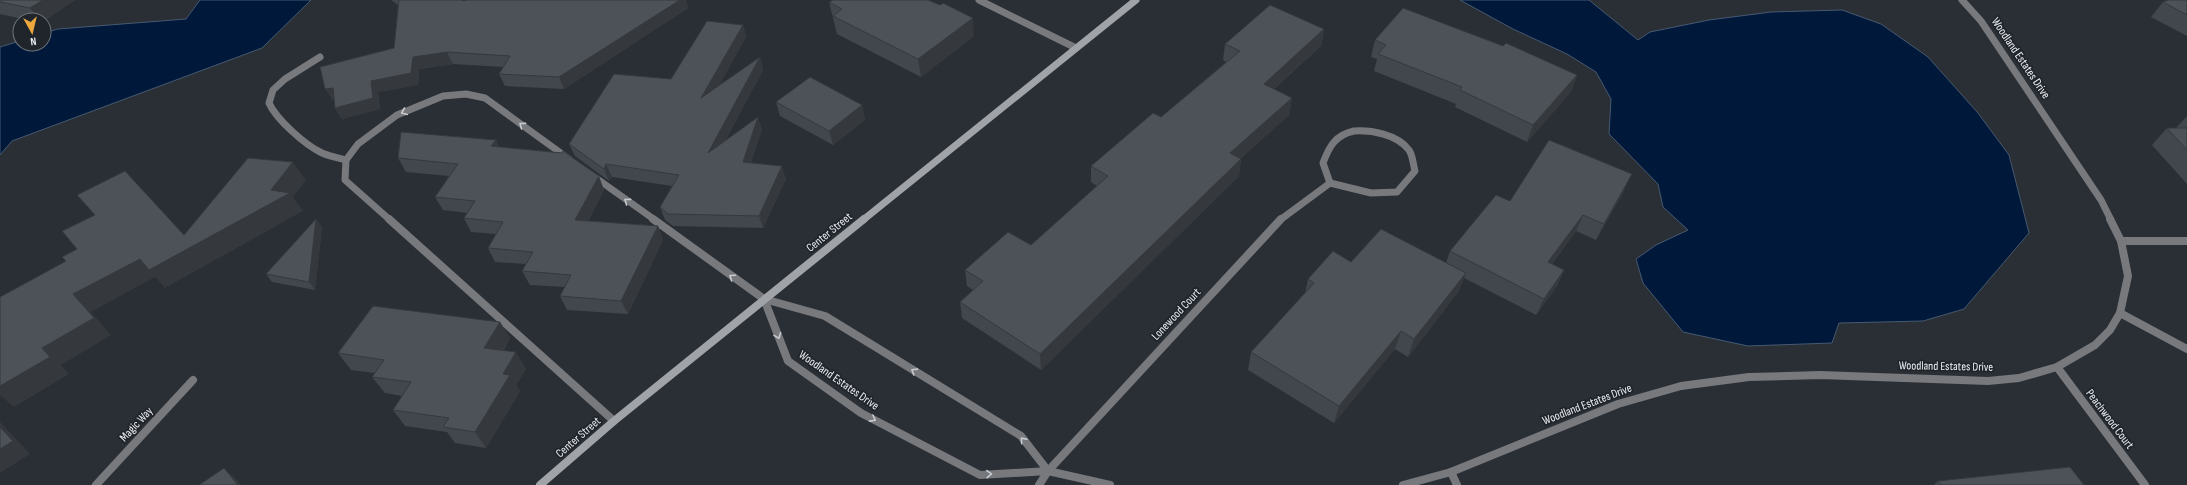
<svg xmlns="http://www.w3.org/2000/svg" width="2187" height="485" font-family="'Sofia Sans Condensed',sans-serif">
  <rect width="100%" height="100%" fill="#2a2f35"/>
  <g fill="#00193a" stroke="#465971">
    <path d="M200,0H311L262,48L12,141L0,155V47L20,41V44H44V33L58,29L186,19Z"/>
    <path d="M1460,0H1589L1638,40L1650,32L1709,20L1771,12L1842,10L1881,24L1928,57L1978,113L2009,155L2029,233L1964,309L1923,321L1839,323L1832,343L1748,346L1683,332L1643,283L1636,259L1656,245L1688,230L1663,207L1658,184L1609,134L1611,99L1596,72L1567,54L1513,29Z"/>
  </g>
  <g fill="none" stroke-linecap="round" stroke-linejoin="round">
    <path stroke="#77797d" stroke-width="7" d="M320,57L285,79L273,90L269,103C276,119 305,145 322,153C329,156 338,158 346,160"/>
    <g stroke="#77797d" stroke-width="7">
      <path d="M979,0L1076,48"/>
      <path d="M1962,0L1981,21L2101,200L2111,220"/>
      <path d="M1354,131C1371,130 1397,134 1409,150C1413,156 1413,164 1415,171L1397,192L1371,193L1330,183L1323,163C1329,147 1335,135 1354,131Z"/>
      <path d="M593,176L655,220"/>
      <path d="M390,220L345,180L346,160L358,144L397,115L443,96L466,94L485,98L569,159"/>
      <path d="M1280,220L1330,183"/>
    </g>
    <g stroke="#77797d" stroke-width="8">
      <path d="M389,219L614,421"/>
      <path d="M653,219L764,299L825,316L1021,436L1048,471"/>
      <path d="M2121,241H2187"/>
      <path d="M764,299L788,361L861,413L980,475L1048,471L1110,485"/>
      <path d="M2120,313L2187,349"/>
      <path d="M2057,367L2145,485"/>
      <path d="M1451,472L1457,485"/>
      <path d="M96,485L193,380"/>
      <path d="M1039,485L1048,471L1281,219"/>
      <path d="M1403,485L1451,472L1618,404L1681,386L1749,377L1820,375L1988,381L2019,378L2057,367L2095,345L2110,330L2120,313L2128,276L2121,241L2110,219"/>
    </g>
    <path stroke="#a0a4a9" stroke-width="7" d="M863,220L1136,0"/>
    <path stroke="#a0a4a9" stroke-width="8" d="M540,485L614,421L864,219"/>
  </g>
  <g fill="#41474c">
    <path d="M0,0H75L44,21V20H28L0,14Z"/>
    <path d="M391,0H462L463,1L467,0H686L688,8L564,89L505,86L499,74L503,67L453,64L419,69L418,85L378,92L380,109L342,119L335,108L334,100L333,101L394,48L398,5Z"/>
    <path d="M2187,0V36L2151,17L2163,2Z"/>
    <path d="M829,2L940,5L974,36L921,77L837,34Z"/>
    <path d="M743,25L746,37L719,85L760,57L763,70L725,141L762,129L751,162L786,179L763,228L673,226L665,220L660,207L672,186L612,177L609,181L575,156L569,144L671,79Z"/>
    <path d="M1324,29L1321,46L1274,89L1292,98L1289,115L1240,159H1241L1239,176L1041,370L962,318L960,302L973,290L967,286L965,270L1031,245L1097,186L1091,182V166L1161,117L1226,62L1223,60L1225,44Z"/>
    <path d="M1375,40L1577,75L1571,92L1527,142L1455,107L1456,104L1374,71L1377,59L1371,57Z"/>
    <path d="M776,102L862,105L865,120L833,145L780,116Z"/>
    <path d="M2187,116V184L2152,145L2167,128H2176Z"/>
    <path d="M496,140L499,147L604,190L588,221L658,226L663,240L628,314L567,310L560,296L565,287L530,285L522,271L526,264L495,262L488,248L496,234L471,232L464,218L467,213L443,210L435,197L449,176L406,172L398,158Z"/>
    <path d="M1624,191L1596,240L1576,231L1552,264L1564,270L1557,286L1536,315L1464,278L1459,291L1408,357L1395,349L1334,423L1248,370L1251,352L1305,293L1308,279L1446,263L1450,251L1510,201Z"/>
    <path d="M316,219L322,227L315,290L272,282L266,274Z"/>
    <path d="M500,322L510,338L503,351L526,369L516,385L520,391L486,448L455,443L447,432L405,426L393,410L402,396L385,393L372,377L375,373L351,370L338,353Z"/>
    <path d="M1938,481L2084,485H1934Z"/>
  </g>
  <g fill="#35393e">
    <path d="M43,0H75L44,21V20H40L30,8Z"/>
    <path d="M680,0H686L688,8L564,89L559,77Z"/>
    <path d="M973,18L974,36L921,77L918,59Z"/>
    <path d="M743,25L746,37L705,110L701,98Z"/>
    <path d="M1324,29L1321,46L1261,100L1264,84Z"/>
    <path d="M447,52L453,64L419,69L418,85L378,92L380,109L342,119L335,108L371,81L413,57Z"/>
    <path d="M760,57L763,70L712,166L708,153Z"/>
    <path d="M1577,75L1571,92L1527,142L1533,125Z"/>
    <path d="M333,88L341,99L333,101L325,89Z"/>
    <path d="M1292,98L1289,115L1228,170L1230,153Z"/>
    <path d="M862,105L865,120L833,145L829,131Z"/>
    <path d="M758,117L762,129L747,174L743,162Z"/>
    <path d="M496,140L503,154L491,146Z"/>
    <path d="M1241,159L1239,176L1041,370L1040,354Z"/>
    <path d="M293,162L306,180L293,197L303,211L165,288L155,277L91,312L111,335L61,365L69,374L14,407L0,395V386L42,348L73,294L271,190Z"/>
    <path d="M606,164L612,177L609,181L604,169Z"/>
    <path d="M782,166L786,179L763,228L759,216Z"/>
    <path d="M1632,174L1624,191L1596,240L1604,224Z"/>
    <path d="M599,176L604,190L581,233L575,220Z"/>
    <path d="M1583,215L1576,231L1541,278L1548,262Z"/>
    <path d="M316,219L322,227L315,290L309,282Z"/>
    <path d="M658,226L663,240L628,314L621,301Z"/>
    <path d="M1564,270L1557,286L1536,315L1544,299Z"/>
    <path d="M1466,273L1459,291L1408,357L1414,339Z"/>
    <path d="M500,322L510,338L494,364L484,348Z"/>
    <path d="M1401,331L1395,349L1334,423L1339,406Z"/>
    <path d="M516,352L526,369L516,385L520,391L486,448L475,432L503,374Z"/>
    <path d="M0,422L30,454L0,473Z"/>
    <path d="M224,468L238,481L241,485H238Z"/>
  </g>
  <g fill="#4c5258" stroke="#35393e">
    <path d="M0,0H43L30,8L0,2Z"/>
    <path d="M399,0H462L463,1L467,0H680L559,77L499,74L510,56L447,52L413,57L411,73L371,81L373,98L335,108L333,88L325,89L320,67L394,48Z"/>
    <path d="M833,0H928L940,5L943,3L973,18L918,59L833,16L842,9L829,2Z"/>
    <path d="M2168,0H2187V15L2163,2Z"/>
    <path d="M1270,5L1324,29L1264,84L1292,98L1230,153L1241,159L1040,354L960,302L983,281L965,270L1008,232L1031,245L1108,176L1091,166L1153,113L1161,117L1240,51L1225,44Z"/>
    <path d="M1403,8L1503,46L1506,43L1577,75L1533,125L1460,90L1462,87L1378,54L1386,45L1375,40Z"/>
    <path d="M707,21L743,25L701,98L760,57L708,153L758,117L743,162L782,166L759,216L668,214L660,207L679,175L606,164L604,169L569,144L614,74L671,79Z"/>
    <path d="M810,77L862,105L829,131L776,102Z"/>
    <path d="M2167,128H2187V150Z"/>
    <path d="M401,132L496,140L491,146L562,153L563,151L599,176L575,220L658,226L621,301L560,296L571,275L522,271L533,252L488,248L503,222L464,218L475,201L435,197L458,164L398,158Z"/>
    <path d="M1549,140L1632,174L1604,224L1583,215L1548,262L1564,270L1544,299L1450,251L1496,195L1510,201Z"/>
    <path d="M248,158L293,162L271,190L290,193L149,270L140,259L73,294L94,318L42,348L50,357L0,386V297L66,261L62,257L77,249L62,231L95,215L77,195L125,171L184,235Z"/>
    <path d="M316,219L309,282L266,274Z"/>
    <path d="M1381,229L1466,273L1414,339L1401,331L1339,406L1251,352L1314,283L1308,279L1333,251L1351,262Z"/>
    <path d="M373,306L500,322L484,348L516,352L503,374L510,375L475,432L443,427L449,418L393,410L411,382L372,377L384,360L338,353Z"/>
    <path d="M0,427L13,441L0,449Z"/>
    <path d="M2070,467L2084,485H1941L1938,481Z"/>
    <path d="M224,468L238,485H199Z"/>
  </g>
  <defs><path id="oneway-chevron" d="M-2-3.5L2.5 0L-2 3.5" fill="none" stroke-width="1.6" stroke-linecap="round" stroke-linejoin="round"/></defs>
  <g stroke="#c8cbcf">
    <use href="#oneway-chevron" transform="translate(404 112) rotate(157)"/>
    <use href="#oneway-chevron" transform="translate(522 125) rotate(-144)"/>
    <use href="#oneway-chevron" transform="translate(627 201) rotate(-144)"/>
    <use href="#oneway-chevron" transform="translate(732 277) rotate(-145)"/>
    <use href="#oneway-chevron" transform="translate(778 336) rotate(69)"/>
    <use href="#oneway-chevron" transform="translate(914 371) rotate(-148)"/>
    <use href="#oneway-chevron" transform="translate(873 419) rotate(28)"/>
    <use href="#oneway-chevron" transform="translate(1023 440) rotate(-131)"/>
    <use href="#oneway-chevron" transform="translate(989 474) rotate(-3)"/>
  </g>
  <g text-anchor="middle" stroke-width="3.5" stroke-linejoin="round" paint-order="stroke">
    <g font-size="12" fill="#ebeef2" stroke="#20252b">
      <text transform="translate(2021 58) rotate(56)" y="4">Woodland Estates Drive</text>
      <text transform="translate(829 232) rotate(-39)" y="4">Center Street</text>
      <text transform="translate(1176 314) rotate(-47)" y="4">Lonewood Court</text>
      <text transform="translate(1946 366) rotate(1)" y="4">Woodland Estates Drive</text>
      <text transform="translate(839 380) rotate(35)" y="4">Woodland Estates Drive</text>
      <text transform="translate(1587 404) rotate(-21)" y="4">Woodland Estates Drive</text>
      <text transform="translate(2110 419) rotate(53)" y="4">Peachwood Court</text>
      <text transform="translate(136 424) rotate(-47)" y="4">Magic Way</text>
      <text transform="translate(578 437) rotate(-41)" y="4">Center Street</text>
    </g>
  </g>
  <g transform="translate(32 32) rotate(172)"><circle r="19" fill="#20252b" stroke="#71757b"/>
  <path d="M0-3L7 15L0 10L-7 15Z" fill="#eea73d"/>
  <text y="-6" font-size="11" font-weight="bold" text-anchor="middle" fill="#ebeef2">N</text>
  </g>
</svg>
